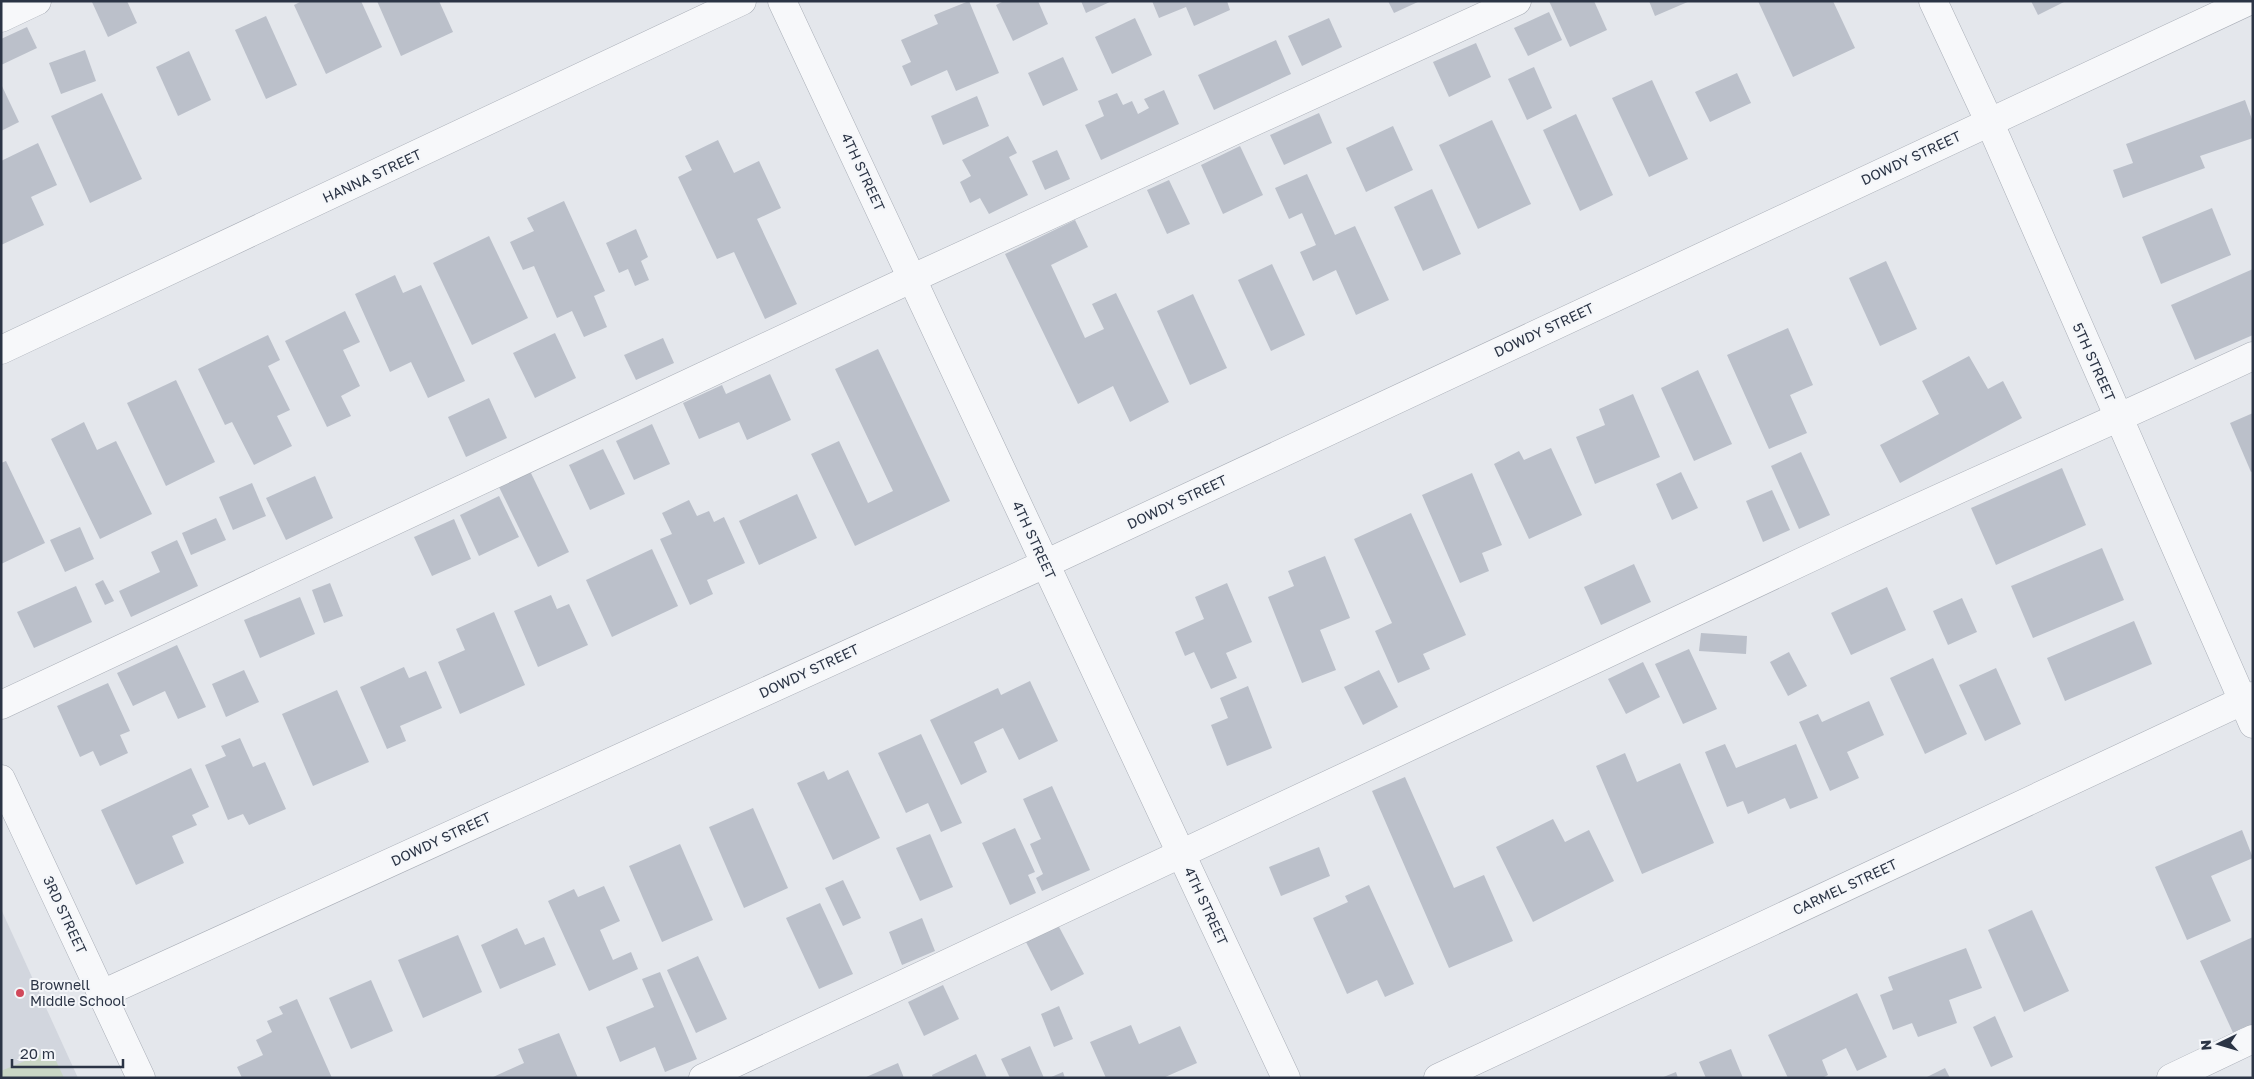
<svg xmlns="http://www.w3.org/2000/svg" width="2254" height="1079" font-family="'Golos Text',sans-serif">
  <rect width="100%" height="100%" fill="#e4e7ec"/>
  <path fill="#d2d6de" d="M1,909L78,1078H1Z"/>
  <path fill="#c9d6c5" d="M51,1050L64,1078H1V1071Z"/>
  <g fill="#bbc0ca">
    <path d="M95,1H127L137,23L108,37L92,2Z"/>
    <path d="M302,1H361L382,47L326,74L294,5Z"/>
    <path d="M377,1H439L453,32L401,56Z"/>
    <path d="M969,1L999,73L956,91L947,70L911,86L902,66L911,62L901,40L938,24L934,15Z"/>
    <path d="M1004,1H1038L1048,24L1013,41L996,5Z"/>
    <path d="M1081,1H1112L1086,13Z"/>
    <path d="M1152,1H1227L1230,10L1194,26L1186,7L1159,18Z"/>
    <path d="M1388,1H1420L1394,13Z"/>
    <path d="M1549,1H1594L1607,30L1570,47Z"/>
    <path d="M1649,1H1690L1655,16Z"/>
    <path d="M1758,1H1833L1855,48L1793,77Z"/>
    <path d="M2031,1H2066L2038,15Z"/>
    <path d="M1549,12L1562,40L1528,56L1514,28Z"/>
    <path d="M266,16L297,85L266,99L235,30Z"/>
    <path d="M1135,18L1152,55L1112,74L1095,37Z"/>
    <path d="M1329,18L1342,47L1302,66L1288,36Z"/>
    <path d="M27,27L37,48L1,65V39Z"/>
    <path d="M1276,40L1291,74L1214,110L1198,75Z"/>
    <path d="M1476,43L1491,77L1449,97L1433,62Z"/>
    <path d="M85,50L96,81L61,94L49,63Z"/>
    <path d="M189,51L211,100L178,116L156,67Z"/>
    <path d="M1063,57L1078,90L1043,106L1028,73Z"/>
    <path d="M1534,67L1552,108L1527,120L1508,79Z"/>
    <path d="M1737,73L1751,103L1710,122L1695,92Z"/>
    <path d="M1652,80L1688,159L1649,177L1612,98Z"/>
    <path d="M1,84L19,122L1,131Z"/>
    <path d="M1164,90L1179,124L1101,160L1085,125L1104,116L1098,101L1117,93L1123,105L1132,101L1138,114L1149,108L1144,99Z"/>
    <path d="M102,93L142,179L90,203L51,116Z"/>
    <path d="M977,96L989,126L943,145L931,116Z"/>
    <path d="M2245,100L2253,122V138L2200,156L2205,168L2123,198L2113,170L2133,163L2126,144Z"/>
    <path d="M1319,113L1332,143L1284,165L1270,135Z"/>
    <path d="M1576,114L1613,195L1580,211L1543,130Z"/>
    <path d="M1492,120L1531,204L1478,229L1439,145Z"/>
    <path d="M1393,126L1413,170L1366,192L1346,148Z"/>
    <path d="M1008,136L1017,153L1009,157L1028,195L989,214L980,198L970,203L960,182L971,176L962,160Z"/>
    <path d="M718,140L734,173L759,161L781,208L757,219L797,304L765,319L734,252L717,259L678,177L692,170L685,156Z"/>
    <path d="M38,143L57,185L31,197L44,225L1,245V161Z"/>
    <path d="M1240,146L1263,195L1223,214L1201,165Z"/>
    <path d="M1057,150L1070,179L1045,190L1032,161Z"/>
    <path d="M1307,174L1335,235L1355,226L1389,300L1356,315L1336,270L1313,281L1300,252L1316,245L1302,213L1289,219L1275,188Z"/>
    <path d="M1169,180L1190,224L1167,234L1147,190Z"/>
    <path d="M1432,189L1461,254L1423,271L1394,207Z"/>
    <path d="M564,201L605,291L594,296L607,327L584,337L572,311L557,318L534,266L523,270L510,242L534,231L527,218Z"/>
    <path d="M2212,208L2231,255L2161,284L2142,237Z"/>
    <path d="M1075,220L1088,247L1051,265L1085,338L1104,329L1092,304L1116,293L1169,402L1130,422L1113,386L1078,404L1005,254Z"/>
    <path d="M636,229L648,257L641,261L649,280L635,286L628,269L619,273L606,243Z"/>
    <path d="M489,236L528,318L472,345L433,263Z"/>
    <path d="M1886,261L1917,329L1880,346L1849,278Z"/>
    <path d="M1272,264L1305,335L1271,351L1238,280Z"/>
    <path d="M2253,269V335L2195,360L2171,305Z"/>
    <path d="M395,275L403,293L421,285L465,381L428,398L411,362L390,372L355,294Z"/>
    <path d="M1193,294L1227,368L1190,385L1157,311Z"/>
    <path d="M345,311L360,342L343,350L360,386L341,396L351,416L327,427L285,341Z"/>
    <path d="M1788,328L1813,385L1790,395L1807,433L1769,449L1727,355Z"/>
    <path d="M555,333L576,378L535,398L513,353Z"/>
    <path d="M268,335L280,360L268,366L290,410L277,416L292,446L254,465L232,422L225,425L198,369Z"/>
    <path d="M663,338L674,363L636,380L624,355Z"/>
    <path d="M878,349L950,501L855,546L811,454L839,441L868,503L893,491L835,369Z"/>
    <path d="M1969,356L1988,389L2003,381L2022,418L1900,483L1880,445L1939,414L1922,381Z"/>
    <path d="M1698,370L1732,444L1694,461L1661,388Z"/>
    <path d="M770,374L791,420L747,440L739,422L699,439L683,403L722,385L726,394Z"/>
    <path d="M176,380L215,462L166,486L127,403Z"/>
    <path d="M1633,394L1660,457L1595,484L1576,437L1605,425L1599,409Z"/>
    <path d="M489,398L507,438L466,457L448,417Z"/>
    <path d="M2253,413V471L2251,472L2230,423Z"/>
    <path d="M84,422L97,450L116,441L152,514L100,539L51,439Z"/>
    <path d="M652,424L670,464L634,480L616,441Z"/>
    <path d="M1551,448L1582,515L1529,539L1494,464L1519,451L1524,460Z"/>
    <path d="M603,449L625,494L590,510L569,465Z"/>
    <path d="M1801,452L1830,515L1799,529L1771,466Z"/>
    <path d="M6,461L45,543L1,564V463Z"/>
    <path d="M2062,468L2086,525L1996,565L1971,508Z"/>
    <path d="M530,471L569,552L538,567L499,487Z"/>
    <path d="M1681,472L1698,508L1672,520L1656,484Z"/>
    <path d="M1472,473L1502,545L1482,553L1489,571L1460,583L1422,495Z"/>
    <path d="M315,476L333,518L286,540L266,498Z"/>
    <path d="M252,483L266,516L233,530L219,497Z"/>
    <path d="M1772,490L1790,530L1763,542L1746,501Z"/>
    <path d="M797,494L817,538L759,565L739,521Z"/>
    <path d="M499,496L519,537L479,556L460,515Z"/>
    <path d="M689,500L697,516L709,511L714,522L724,517L745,563L707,580L713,594L690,605L660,539L672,534L662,513Z"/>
    <path d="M1411,513L1466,635L1423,654L1430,669L1398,683L1375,631L1392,623L1354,539Z"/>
    <path d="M216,518L226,540L191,555L182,533Z"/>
    <path d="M454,519L471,559L432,576L414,537Z"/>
    <path d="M80,527L94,559L65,572L50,540Z"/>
    <path d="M177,540L198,586L131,617L119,591L160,572L151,552Z"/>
    <path d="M2102,548L2124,600L2033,638L2011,586Z"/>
    <path d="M652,549L678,606L612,637L586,580Z"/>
    <path d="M1325,556L1350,618L1320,630L1336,670L1302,683L1268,597L1294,586L1288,571Z"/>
    <path d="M1634,564L1651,602L1601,625L1584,587Z"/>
    <path d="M103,580L114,601L105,605L95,584Z"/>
    <path d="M330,583L343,616L324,623L312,590Z"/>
    <path d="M1227,583L1252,642L1226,653L1237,678L1211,689L1194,652L1185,656L1175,632L1204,619L1195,597Z"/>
    <path d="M76,586L92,622L34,648L17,612Z"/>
    <path d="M1887,587L1906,630L1851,655L1831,613Z"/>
    <path d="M551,595L557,609L569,604L588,645L538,667L514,611Z"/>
    <path d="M300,597L315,634L260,658L244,620Z"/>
    <path d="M1962,598L1977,632L1948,645L1933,611Z"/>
    <path d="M494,612L525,685L460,714L438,662L465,650L456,629Z"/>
    <path d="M2134,621L2152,664L2065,701L2047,658Z"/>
    <path d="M1701,633L1747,636L1746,654L1699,651Z"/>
    <path d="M177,645L206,707L178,719L165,691L133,706L117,673Z"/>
    <path d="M1689,649L1717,709L1683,724L1655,664Z"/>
    <path d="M1789,652L1807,686L1788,696L1770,662Z"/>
    <path d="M1933,658L1967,734L1925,754L1890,678Z"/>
    <path d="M1643,662L1660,697L1626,714L1608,679Z"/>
    <path d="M404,667L409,678L426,671L442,708L400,726L406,741L387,749L360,687Z"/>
    <path d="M1996,668L2021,724L1985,741L1959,685Z"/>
    <path d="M244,670L259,702L226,717L212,684Z"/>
    <path d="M1379,670L1398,707L1363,725L1344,687Z"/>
    <path d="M1030,681L1058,741L1019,760L1003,728L974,742L987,772L961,785L930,720L998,688L1001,695Z"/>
    <path d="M108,683L130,731L120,735L128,753L100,766L93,751L80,757L57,706Z"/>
    <path d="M1248,686L1272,748L1227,766L1211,725L1228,718L1220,698Z"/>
    <path d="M337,690L369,762L313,786L282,714Z"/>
    <path d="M1869,701L1884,735L1847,752L1859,778L1830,791L1799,722L1818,714L1822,722Z"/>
    <path d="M921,734L962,823L941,832L928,803L906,813L878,753Z"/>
    <path d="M240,738L253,767L265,762L286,809L249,825L243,814L228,820L205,765L226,756L221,746Z"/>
    <path d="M1725,744L1736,768L1796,744L1818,798L1790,809L1785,798L1748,814L1743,801L1727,807L1705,752Z"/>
    <path d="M1625,753L1637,782L1680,763L1714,843L1642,874L1596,766Z"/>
    <path d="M191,768L209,807L192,815L197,825L172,836L184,863L136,885L101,810Z"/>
    <path d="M848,770L880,838L833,860L797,783L824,771L828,780Z"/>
    <path d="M1405,777L1454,888L1484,875L1513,941L1449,968L1372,791Z"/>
    <path d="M1052,786L1090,870L1042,891L1036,878L1043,874L1030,844L1041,839L1023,799Z"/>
    <path d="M753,808L788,888L744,908L709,827Z"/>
    <path d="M1553,819L1565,842L1589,830L1614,881L1533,922L1496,847Z"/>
    <path d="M1015,828L1035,872L1028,875L1036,893L1010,905L982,843Z"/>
    <path d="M2242,830L2253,858L2211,876L2231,921L2187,940L2155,867Z"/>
    <path d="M930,834L953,887L920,901L896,848Z"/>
    <path d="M680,844L713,920L662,942L629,866Z"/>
    <path d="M1319,847L1330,876L1281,896L1269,867Z"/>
    <path d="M843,880L861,918L843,926L825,888Z"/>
    <path d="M1369,885L1414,984L1385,997L1377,980L1347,994L1313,918L1348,902L1345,896Z"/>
    <path d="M604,886L620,921L600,930L613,960L631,952L638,969L589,991L548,901L574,889L578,897Z"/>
    <path d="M820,903L853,974L819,989L786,918Z"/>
    <path d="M2032,910L2069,991L2024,1012L1988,930Z"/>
    <path d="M922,918L935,951L902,965L889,932Z"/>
    <path d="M1058,925L1084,974L1051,991L1026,942Z"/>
    <path d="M517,928L525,945L544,937L556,965L500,989L481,945Z"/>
    <path d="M458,935L482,992L423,1018L398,960Z"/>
    <path d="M2253,937V1029L2235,1037L2200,961Z"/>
    <path d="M1966,948L1982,988L1949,1000L1957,1023L1918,1037L1912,1023L1893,1030L1880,995L1893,990L1888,977Z"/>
    <path d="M698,956L727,1019L696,1033L667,970Z"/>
    <path d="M660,972L697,1059L665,1072L655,1047L620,1062L606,1027L654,1007L642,979Z"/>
    <path d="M371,980L393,1031L351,1049L329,998Z"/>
    <path d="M943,985L959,1019L924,1036L908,1002Z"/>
    <path d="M1857,993L1887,1057L1857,1071L1846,1048L1822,1060L1828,1075L1822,1078H1788L1768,1035Z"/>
    <path d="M297,999L332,1078H242L237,1067L263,1055L256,1040L272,1032L267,1021L283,1014L279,1007Z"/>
    <path d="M1059,1006L1073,1039L1054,1047L1041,1014Z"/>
    <path d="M1995,1016L2013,1057L1991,1067L1973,1027Z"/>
    <path d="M1131,1025L1139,1044L1180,1026L1197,1063L1163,1078H1106L1090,1042Z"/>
    <path d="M559,1033L578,1078H491L524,1063L518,1049Z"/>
    <path d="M1030,1046L1044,1078H1010L1001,1059Z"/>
    <path d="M1731,1049L1743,1078H1706L1699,1062Z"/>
    <path d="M976,1054L987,1078H933L932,1075Z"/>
    <path d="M898,1063L904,1078H864Z"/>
    <path d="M1945,1068L1950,1078H1925Z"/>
    <path d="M1063,1072L1065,1078H1049Z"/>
    <path d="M1676,1072L1678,1078H1661Z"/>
  </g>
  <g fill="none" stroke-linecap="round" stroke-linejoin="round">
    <defs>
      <g id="minor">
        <path d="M782,1L1286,1078"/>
        <path d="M1933,1L1989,121L2253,724"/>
        <path d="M1,18L37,1"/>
        <path d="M1,350L742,1"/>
        <path d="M1,705L913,278L1517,1"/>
        <path d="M1,779L141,1078"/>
        <path d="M102,994L1045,564L2249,1"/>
        <path d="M703,1078C1085,901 1465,720 1846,541C1981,478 2118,419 2253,356"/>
        <path d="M1438,1078L2253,696"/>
        <path d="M2171,1078L2253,1039"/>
      </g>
    </defs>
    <use href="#minor" stroke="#a9aeb7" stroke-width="29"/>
    <use href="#minor" stroke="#f7f8fa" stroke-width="28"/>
  </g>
  <circle fill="#d1495b" stroke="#f4f6f9" stroke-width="2" cx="20" cy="993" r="5"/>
  <g text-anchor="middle" stroke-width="4" stroke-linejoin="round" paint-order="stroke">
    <g font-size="14" fill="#2b3445" stroke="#f4f6f9">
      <text transform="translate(1911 158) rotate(-25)" y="5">DOWDY STREET</text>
      <text transform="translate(863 172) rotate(65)" y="5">4TH STREET</text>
      <text transform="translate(372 176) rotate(-25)" y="5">HANNA STREET</text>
      <text transform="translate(1544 330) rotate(-25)" y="5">DOWDY STREET</text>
      <text transform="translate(2094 362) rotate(66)" y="5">5TH STREET</text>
      <text transform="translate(1177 502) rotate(-25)" y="5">DOWDY STREET</text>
      <text transform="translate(1034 540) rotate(65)" y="5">4TH STREET</text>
      <text transform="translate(809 671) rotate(-25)" y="5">DOWDY STREET</text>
      <text transform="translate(441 839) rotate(-25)" y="5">DOWDY STREET</text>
      <text transform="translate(1845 887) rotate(-25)" y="5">CARMEL STREET</text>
      <text transform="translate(1206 906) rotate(65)" y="5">4TH STREET</text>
      <text transform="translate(65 915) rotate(65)" y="5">3RD STREET</text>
    </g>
    <g font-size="14" fill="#2b3445" stroke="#f4f6f9" text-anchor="start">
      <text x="30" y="990">Brownell<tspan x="30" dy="16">Middle School</tspan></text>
    </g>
  </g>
  <rect width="2254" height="1079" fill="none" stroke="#2b3445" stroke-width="5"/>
  <g transform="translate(2219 1044) rotate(265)" stroke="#f4f6f9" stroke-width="4" paint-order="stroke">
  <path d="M0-4L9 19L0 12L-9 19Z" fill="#2b3445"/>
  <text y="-8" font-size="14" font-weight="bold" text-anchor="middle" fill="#2b3445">N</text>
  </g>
  <path d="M12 1059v8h111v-8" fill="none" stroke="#2b3445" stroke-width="2.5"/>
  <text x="20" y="1059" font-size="15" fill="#2b3445" stroke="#f4f6f9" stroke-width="4" paint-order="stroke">20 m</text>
</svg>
